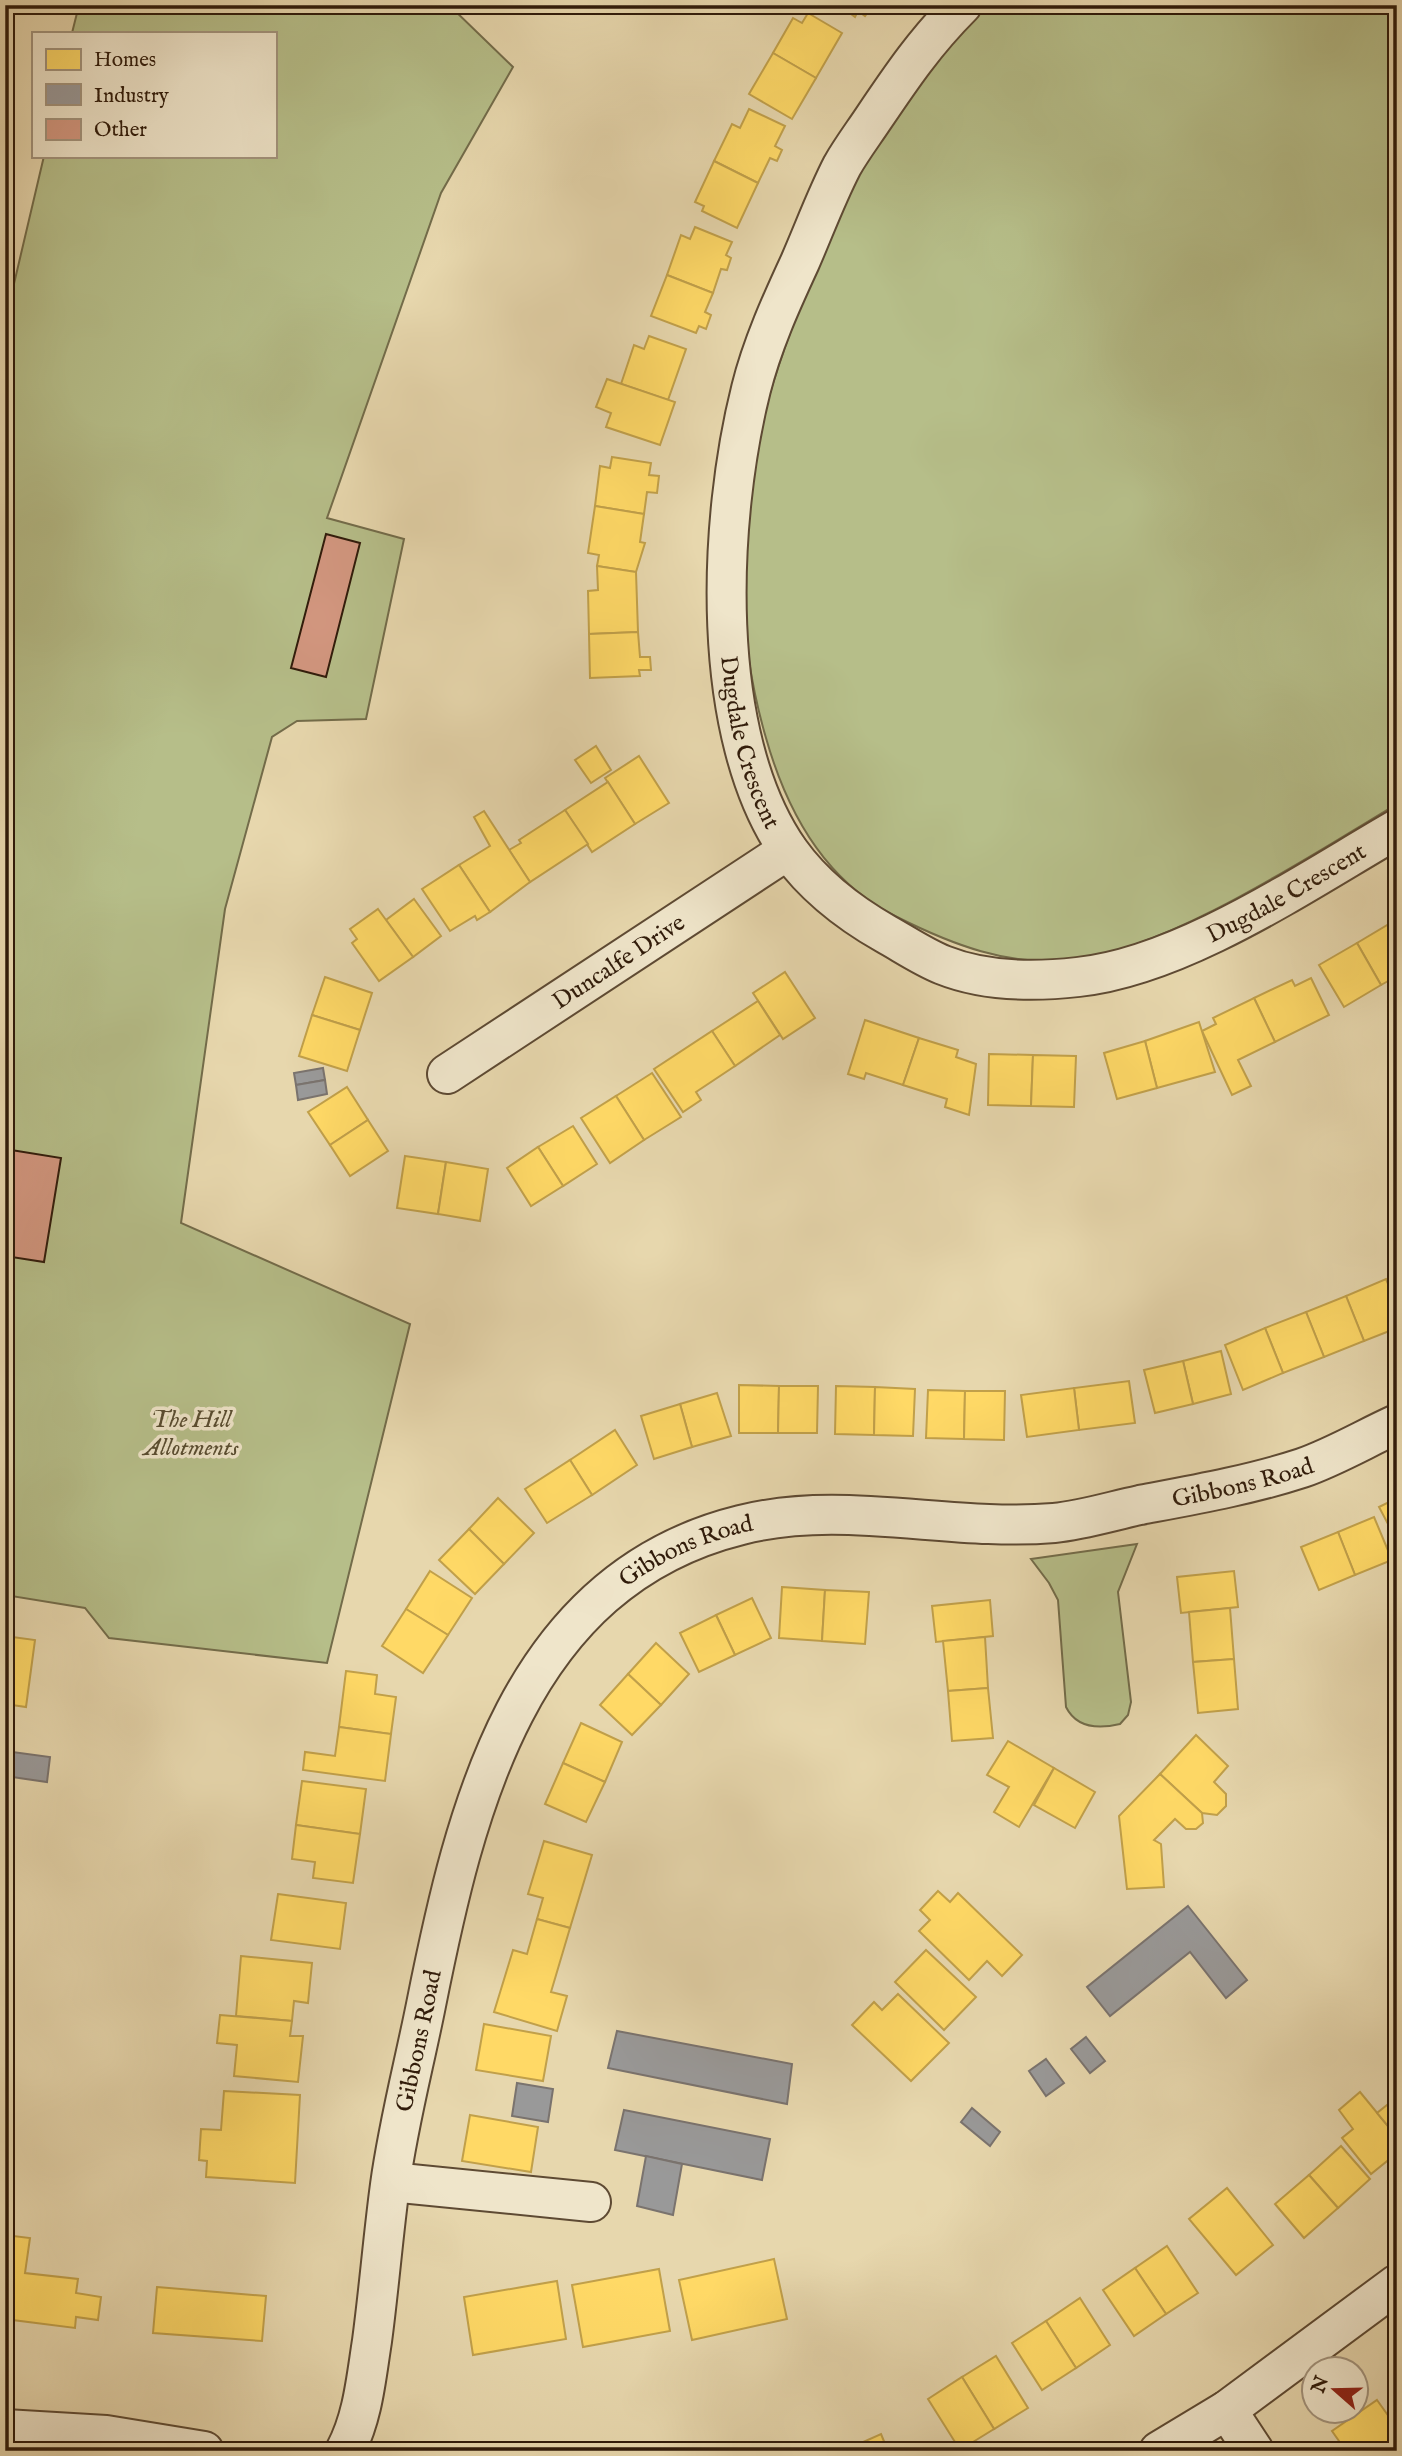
<svg xmlns="http://www.w3.org/2000/svg" width="1402" height="2456" font-family="'IM FELL English',serif">
  <rect width="100%" height="100%" fill="#e7d7ad"/>
  <filter id="stains"><feTurbulence type="fractalNoise" baseFrequency=".00286" numOctaves="4"/><feColorMatrix values="0 0 0 0 .2 0 0 0 0 .09 0 0 0 0 .02 0 0 0 .5 -.17"/></filter>
  <radialGradient id="worn" r=".72"><stop offset=".6" stop-color="#630" stop-opacity="0"/><stop offset="1" stop-color="#630" stop-opacity=".3"/></radialGradient>
  <g fill="#b6be89" stroke="#736c4a" stroke-width="2">
    <path d="M79,5H449L513,67L441,193L327,518L404,539L366,719L297,721L272,737L225,909L181,1223L410,1324L327,1663L109,1638L85,1608L5,1595V322L44,156H275V33H72Z"/>
    <path d="M986,5H1397V804C1311,855 1169,950 1071,960C1009,967 951,944 897,917C825,882 787,812 766,738C751,687 742,627 742,574C741,455 784,339 831,232C842,209 851,183 864,160C892,111 946,46 986,5Z"/>
    <path d="M1137,1544L1118,1592L1131,1702L1128,1715L1120,1724C1099,1729 1077,1729 1066,1707L1058,1600L1049,1583L1031,1559Z"/>
  </g>
  <g fill="#ffd966" stroke="#c1a04a" stroke-width="2">
    <path d="M839,5H873L865,16L858,11L855,17Z"/>
    <path d="M808,13L842,33L816,78L773,53L793,18L802,23Z"/>
    <path d="M773,53L816,78L792,119L749,94Z"/>
    <path d="M749,109L785,126L775,146L782,150L777,161L770,158L758,183L714,161L732,124L740,128Z"/>
    <path d="M714,161L758,183L737,228L702,211L704,206L695,202Z"/>
    <path d="M695,227L732,242L726,255L731,258L727,270L721,269L713,293L667,275L681,235L690,239Z"/>
    <path d="M667,275L713,293L705,312L711,315L706,329L699,326L696,333L651,316Z"/>
    <path d="M649,336L686,349L668,400L621,384L634,345L644,349Z"/>
    <path d="M607,379L675,402L660,445L606,427L611,413L596,407Z"/>
    <path d="M612,457L651,463L649,475L659,476L657,493L647,492L644,514L595,506L600,466L610,468Z"/>
    <path d="M595,506L644,514L640,542L645,543L636,572L597,566L599,555L588,553Z"/>
    <path d="M597,566L636,572L638,632L589,634L588,591L598,590Z"/>
    <path d="M638,632L640,657H650L651,670H639L640,676L590,678L589,634Z"/>
    <path d="M596,746L611,770L591,783L575,760Z"/>
    <path d="M639,756L669,803L635,824L605,778Z"/>
    <path d="M608,782L635,824L592,852L565,810Z"/>
    <path d="M565,810L588,844L530,882L509,850L521,843L519,840Z"/>
    <path d="M484,811L530,882L490,912L459,865L490,846L474,817Z"/>
    <path d="M459,865L490,912L477,920L475,916L450,931L422,889Z"/>
    <path d="M414,899L441,936L413,957L386,920Z"/>
    <path d="M378,909L413,957L379,981L352,943L357,939L350,929Z"/>
    <path d="M1394,921L1397,976L1381,985L1357,943Z"/>
    <path d="M1357,943L1381,985L1344,1007L1319,965Z"/>
    <path d="M785,972L815,1018L783,1039L753,993Z"/>
    <path d="M325,977L372,993L360,1030L312,1015Z"/>
    <path d="M1311,978L1329,1015L1275,1042L1254,998L1292,980L1295,986Z"/>
    <path d="M1254,998L1275,1042L1238,1060L1251,1086L1232,1095L1202,1031L1216,1024L1213,1018Z"/>
    <path d="M758,1001L780,1035L735,1066L712,1031Z"/>
    <path d="M312,1015L360,1030L347,1071L299,1056Z"/>
    <path d="M865,1020L919,1038L903,1085L866,1073L864,1079L848,1074Z"/>
    <path d="M1199,1022L1215,1072L1157,1088L1145,1041Z"/>
    <path d="M712,1031L735,1066L696,1092L701,1100L683,1112L654,1069Z"/>
    <path d="M919,1038L958,1050L956,1057L976,1064L969,1115L945,1107L947,1099L903,1085Z"/>
    <path d="M1145,1041L1157,1088L1117,1099L1104,1053Z"/>
    <path d="M989,1054L1033,1055L1031,1106L988,1105Z"/>
    <path d="M1033,1055L1076,1056L1074,1107L1031,1106Z"/>
    <path d="M652,1073L681,1117L644,1140L616,1096Z"/>
    <path d="M347,1087L368,1120L330,1145L308,1112Z"/>
    <path d="M616,1096L644,1140L610,1163L581,1118Z"/>
    <path d="M368,1120L388,1151L350,1176L330,1145Z"/>
    <path d="M573,1126L597,1164L563,1186L538,1147Z"/>
    <path d="M538,1147L563,1186L531,1206L507,1168Z"/>
    <path d="M405,1156L446,1162L438,1214L397,1208Z"/>
    <path d="M446,1162L488,1169L480,1221L438,1214Z"/>
    <path d="M1386,1279L1397,1305V1328L1364,1341L1346,1296Z"/>
    <path d="M1346,1296L1364,1341L1324,1357L1306,1312Z"/>
    <path d="M1306,1312L1324,1357L1283,1373L1265,1328Z"/>
    <path d="M1265,1328L1283,1373L1243,1390L1225,1345Z"/>
    <path d="M1221,1351L1231,1394L1193,1404L1183,1361Z"/>
    <path d="M1183,1361L1193,1404L1155,1413L1144,1370Z"/>
    <path d="M1129,1381L1135,1423L1079,1430L1074,1388Z"/>
    <path d="M739,1385L779,1386L778,1433H739Z"/>
    <path d="M779,1386H818L817,1433H778Z"/>
    <path d="M836,1386L875,1387L874,1435L835,1434Z"/>
    <path d="M875,1387L915,1389L913,1436L874,1435Z"/>
    <path d="M1074,1388L1079,1430L1027,1437L1021,1395Z"/>
    <path d="M928,1390L965,1391L964,1439L926,1438Z"/>
    <path d="M965,1391H1005L1004,1440L964,1439Z"/>
    <path d="M717,1393L731,1436L692,1447L680,1404Z"/>
    <path d="M680,1404L692,1447L654,1459L641,1416Z"/>
    <path d="M615,1430L637,1465L592,1495L570,1460Z"/>
    <path d="M570,1460L592,1495L547,1523L525,1489Z"/>
    <path d="M498,1498L534,1533L504,1564L469,1529Z"/>
    <path d="M1397,1498V1541L1379,1507Z"/>
    <path d="M1374,1517L1392,1560L1355,1575L1338,1532Z"/>
    <path d="M469,1529L504,1564L475,1594L439,1560Z"/>
    <path d="M1338,1532L1355,1575L1319,1590L1301,1547Z"/>
    <path d="M430,1571L472,1598L448,1635L406,1609Z"/>
    <path d="M1234,1571L1238,1607L1181,1613L1177,1577Z"/>
    <path d="M782,1587L825,1590L822,1641L779,1638Z"/>
    <path d="M825,1590L869,1592L865,1644L822,1641Z"/>
    <path d="M752,1598L771,1638L735,1655L716,1615Z"/>
    <path d="M990,1600L993,1636L936,1642L932,1606Z"/>
    <path d="M1230,1608L1234,1659L1193,1662L1189,1612Z"/>
    <path d="M406,1609L448,1635L423,1673L382,1646Z"/>
    <path d="M716,1615L735,1655L699,1672L680,1633Z"/>
    <path d="M5,1636L35,1640L26,1707L5,1704Z"/>
    <path d="M985,1637L988,1688L948,1691L943,1641Z"/>
    <path d="M656,1643L689,1674L661,1705L628,1674Z"/>
    <path d="M1234,1659L1238,1709L1198,1713L1193,1662Z"/>
    <path d="M346,1671L377,1675L375,1694L396,1697L391,1734L339,1727Z"/>
    <path d="M628,1674L661,1705L632,1735L600,1705Z"/>
    <path d="M988,1688L993,1738L952,1741L948,1691Z"/>
    <path d="M581,1723L622,1742L605,1782L563,1763Z"/>
    <path d="M339,1727L391,1734L385,1781L303,1770L305,1752L335,1756Z"/>
    <path d="M1196,1735L1228,1766L1214,1782L1226,1794V1806L1217,1815L1202,1813L1160,1774Z"/>
    <path d="M1008,1741L1054,1768L1019,1827L994,1812L1009,1787L987,1775Z"/>
    <path d="M563,1763L605,1782L586,1822L545,1804Z"/>
    <path d="M1054,1768L1095,1792L1075,1828L1034,1805Z"/>
    <path d="M1160,1774L1202,1813L1203,1823L1196,1829H1186L1175,1819L1154,1840L1161,1844L1164,1887L1127,1889L1119,1816Z"/>
    <path d="M302,1781L366,1789L360,1834L296,1825Z"/>
    <path d="M296,1825L360,1834L353,1883L313,1878L315,1862L292,1859Z"/>
    <path d="M544,1841L592,1855L570,1928L537,1919L543,1898L528,1894Z"/>
    <path d="M938,1891L950,1902L958,1893L1022,1955L1002,1976L987,1961L969,1980L919,1931L930,1920L920,1910Z"/>
    <path d="M278,1894L346,1903L340,1949L271,1940Z"/>
    <path d="M537,1919L570,1928L551,1992L567,1996L557,2031L494,2012L513,1950L527,1954Z"/>
    <path d="M926,1950L976,1997L944,2030L895,1982Z"/>
    <path d="M241,1956L312,1963L308,2003L294,2001L292,2021L236,2016Z"/>
    <path d="M898,1994L949,2043L911,2081L852,2025L874,2002L882,2010Z"/>
    <path d="M220,2015L292,2021L290,2036H303L298,2082L234,2076L237,2045L217,2043Z"/>
    <path d="M484,2024L551,2036L543,2081L476,2070Z"/>
    <path d="M224,2091L300,2095L295,2183L206,2177L207,2161L199,2160L201,2129L221,2130Z"/>
    <path d="M1360,2092L1397,2137V2153L1371,2174L1342,2138L1353,2129L1339,2110Z"/>
    <path d="M1397,2097V2137L1377,2113Z"/>
    <path d="M470,2115L538,2127L531,2172L462,2161Z"/>
    <path d="M1341,2146L1370,2179L1338,2208L1309,2175Z"/>
    <path d="M1309,2175L1338,2208L1304,2238L1275,2204Z"/>
    <path d="M1227,2188L1273,2245L1236,2275L1189,2219Z"/>
    <path d="M5,2235L30,2238L25,2273L78,2279L76,2293L101,2297L98,2320L76,2317L75,2328L5,2319Z"/>
    <path d="M1167,2246L1198,2293L1166,2314L1135,2268Z"/>
    <path d="M774,2259L787,2319L692,2340L679,2280Z"/>
    <path d="M1135,2268L1166,2314L1134,2336L1103,2290Z"/>
    <path d="M659,2269L670,2331L583,2347L572,2285Z"/>
    <path d="M557,2281L566,2339L473,2355L464,2297Z"/>
    <path d="M157,2287L266,2296L262,2341L153,2333Z"/>
    <path d="M1080,2298L1110,2345L1076,2368L1046,2321Z"/>
    <path d="M1046,2321L1076,2368L1042,2390L1012,2343Z"/>
    <path d="M996,2356L1028,2408L994,2429L962,2377Z"/>
    <path d="M962,2377L994,2429L960,2450L928,2399Z"/>
    <path d="M1377,2400L1397,2428V2435L1375,2451H1346L1332,2431Z"/>
    <path d="M881,2434L888,2451H843Z"/>
    <path d="M1397,2435V2451H1375Z"/>
    <path d="M928,2443L931,2451H909Z"/>
  </g>
  <g fill="#999" stroke="#7a736e" stroke-width="2">
    <path d="M323,1068L325,1080L296,1085L294,1073Z"/>
    <path d="M325,1080L327,1094L298,1100L296,1085Z"/>
    <path d="M5,1751L50,1757L47,1782L5,1776Z"/>
    <path d="M1188,1906L1247,1980L1226,1998L1190,1952L1110,2016L1087,1987Z"/>
    <path d="M617,2031L792,2064L787,2104L608,2068Z"/>
    <path d="M1086,2037L1105,2061L1090,2073L1071,2049Z"/>
    <path d="M1046,2059L1064,2083L1046,2096L1029,2071Z"/>
    <path d="M517,2083L553,2089L548,2122L512,2116Z"/>
    <path d="M972,2108L1000,2132L990,2146L961,2122Z"/>
    <path d="M624,2110L770,2139L762,2180L615,2150Z"/>
    <path d="M646,2156L682,2164L673,2215L637,2206Z"/>
  </g>
  <g fill="#d39780" stroke="#301b0a" stroke-width="2">
    <path d="M326,534L360,543L326,677L291,668Z"/>
    <path d="M5,1149L61,1158L44,1262L5,1256Z"/>
  </g>
  <g fill="none" stroke-linecap="round" stroke-linejoin="round">
    <defs>
      <g id="minor">
        <path id="s1" d="M962,5C925,42 902,76 873,119C863,134 851,150 842,166C826,197 814,230 800,262C781,303 762,345 751,389C718,520 708,735 789,851C814,886 849,913 886,934C904,944 923,957 943,965C983,981 1034,982 1078,977C1183,966 1305,882 1397,829"/>
        <path id="s2" d="M447,1074L788,850"/>
        <path d="M391,2182L591,2202"/>
        <path d="M1227,2410L1254,2451"/>
        <path d="M5,2429L106,2435L204,2451"/>
        <path id="s3" d="M345,2451C363,2417 366,2379 372,2341C379,2289 383,2237 390,2185C398,2125 414,2065 426,2005C465,1810 518,1580 741,1525C843,1499 950,1532 1054,1523C1083,1520 1112,1511 1140,1505C1193,1495 1250,1485 1302,1468C1334,1457 1366,1438 1397,1424"/>
        <path d="M1159,2451L1227,2410L1397,2284"/>
      </g>
    </defs>
    <use href="#minor" stroke="#5e4a33" stroke-width="42"/>
    <use href="#minor" stroke="#efe5ca" stroke-width="38"/>
  </g>
  <g text-anchor="middle" stroke-width="7" stroke-linejoin="round" paint-order="stroke">
    <g font-size="24" fill="#301b0a" stroke="#efe5ca">
      <text dy="8" stroke="none"><textPath href="#s1" startOffset="800">Dugdale Crescent</textPath></text>
      <text dy="8" stroke="none"><textPath href="#s1" startOffset="1474">Dugdale Crescent</textPath></text>
      <text dy="8" stroke="none"><textPath href="#s2" startOffset="205">Duncalfe Drive</textPath></text>
      <text dy="8" stroke="none"><textPath href="#s3" startOffset="1572">Gibbons Road</textPath></text>
      <text dy="8" stroke="none"><textPath href="#s3" startOffset="1004">Gibbons Road</textPath></text>
      <text dy="8" stroke="none"><textPath href="#s3" startOffset="418">Gibbons Road</textPath></text>
    </g>
    <g font-size="24" font-style="italic" fill="#584c30" stroke="#efe5ca">
      <text x="191" y="1427">The Hill<tspan x="191" dy="28">Allotments</tspan></text>
    </g>
  </g>
  <rect width="1402" height="2456" fill="none" stroke="#e7d7ad" stroke-width="28"/>
  <rect x="7" y="7" width="1388" height="2442" fill="none" stroke="#301b0a" stroke-width="3.5"/>
  <rect x="14" y="14" width="1374" height="2428" fill="none" stroke="#301b0a" stroke-width="2"/>
  <rect x="32" y="32" width="245" height="126" fill="#efe5ca" stroke="#a3947d" stroke-width="2"/>
  <rect x="46" y="49" width="35" height="21" fill="#ffd966" stroke="#a3947d" stroke-width="2"/>
  <text x="94" y="66" font-size="21" fill="#301b0a">Homes</text>
  <rect x="46" y="84" width="35" height="21" fill="#999999" stroke="#a3947d" stroke-width="2"/>
  <text x="94" y="102" font-size="21" fill="#301b0a">Industry</text>
  <rect x="46" y="119" width="35" height="21" fill="#d39780" stroke="#a3947d" stroke-width="2"/>
  <text x="94" y="136" font-size="21" fill="#301b0a">Other</text>
  <g transform="translate(1335 2390) rotate(290)"><circle r="33" fill="#efe5ca" stroke="#a3947d" stroke-width="2"/>
  <path d="M0-5L12 26L0 18L-12 26Z" fill="#8f2418"/>
  <text y="-10" font-size="19" font-weight="bold" text-anchor="middle" fill="#301b0a">N</text>
  </g>
  <rect width="100%" height="100%" filter="url(#stains)"/>
  <rect width="100%" height="100%" fill="url(#worn)"/>
</svg>
